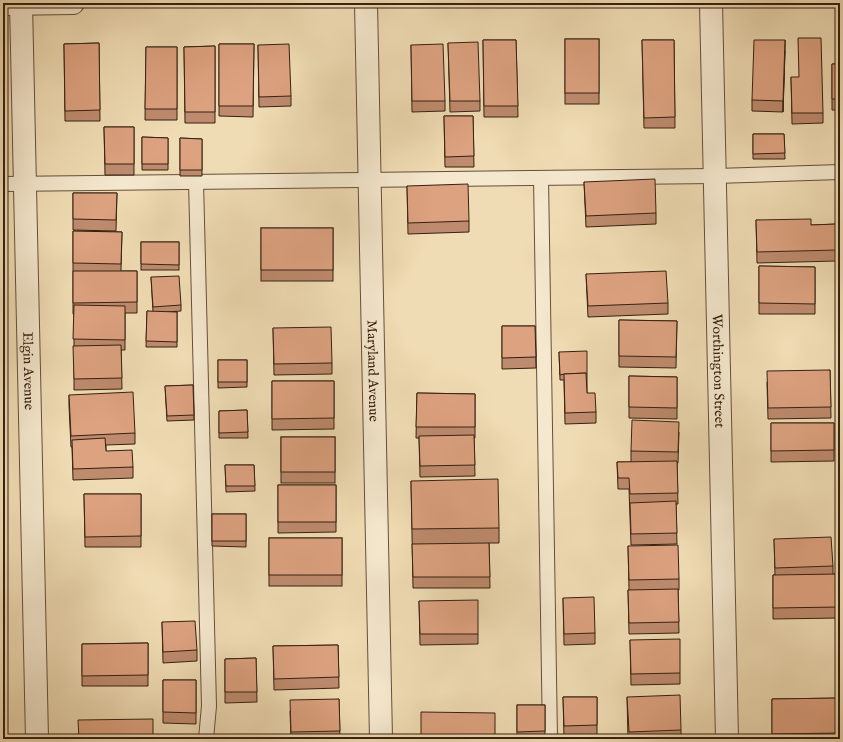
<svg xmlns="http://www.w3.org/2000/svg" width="843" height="742" font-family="'IM FELL English',serif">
  <rect width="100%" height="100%" fill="#f0dcb4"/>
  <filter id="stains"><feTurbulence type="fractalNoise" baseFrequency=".005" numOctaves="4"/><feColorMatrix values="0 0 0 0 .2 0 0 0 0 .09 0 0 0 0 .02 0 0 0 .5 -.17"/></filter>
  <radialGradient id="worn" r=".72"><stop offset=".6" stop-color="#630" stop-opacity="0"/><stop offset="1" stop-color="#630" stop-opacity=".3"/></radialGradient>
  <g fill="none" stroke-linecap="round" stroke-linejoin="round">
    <defs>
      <g id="service">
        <path d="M541,178L550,739"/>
        <path d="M196,181L209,706L206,739"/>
        <path d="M3,184L715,176L840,172"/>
      </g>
      <g id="minor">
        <path id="s1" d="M21,3L37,739"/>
        <path id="s2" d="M366,3L381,739"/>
        <path id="s3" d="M711,3L727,739"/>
        <path d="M3,4L73,3"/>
      </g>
    </defs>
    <use href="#service" stroke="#654f39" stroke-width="16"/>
    <use href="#minor" stroke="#654f39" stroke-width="24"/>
    <use href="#service" stroke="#f5e8ce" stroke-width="14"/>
    <use href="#minor" stroke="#f5e8ce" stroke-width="22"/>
  </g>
  <g fill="#be8b6e" stroke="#372010">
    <path d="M840,32V110H832V64H837Z"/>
    <rect x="565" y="39" width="34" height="65"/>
    <path d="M483,40H516L518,117H484Z"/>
    <path d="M642,40H674L675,128H644Z"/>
    <path d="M99,43L100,121H65L64,44Z"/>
    <path d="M448,43L480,101V111L450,112Z"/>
    <path d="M219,44H254L253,117L219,116Z"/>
    <path d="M258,45L291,96V106L259,107Z"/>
    <path d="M411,45L445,101V111L412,112Z"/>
    <path d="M215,46V123H185L184,47Z"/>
    <path d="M146,47H177V120H145Z"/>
    <path d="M785,51L783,112L752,111V100Z"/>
    <path d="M791,77L823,113V123L792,124Z"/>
    <path d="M444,116H473L474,167H445Z"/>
    <path d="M104,127H134V175H105Z"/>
    <path d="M753,134H784L785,159H753Z"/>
    <path d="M142,137L168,138V170H142Z"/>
    <path d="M180,138L202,139V176H180Z"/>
    <path d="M584,182L656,213V224L586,227Z"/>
    <path d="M407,186L469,221V232L408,234Z"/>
    <path d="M73,193H117L116,231L73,230Z"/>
    <path d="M756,220L811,225L837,224V261L757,263Z"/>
    <rect x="261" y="228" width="72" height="53"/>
    <path d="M73,231L122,232L121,271H137V313H125V350H121L122,389L74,390V314H73Z"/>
    <rect x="141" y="242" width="38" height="28"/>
    <path d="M759,266L815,267V314H759Z"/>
    <path d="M586,274L668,303V314L588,317Z"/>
    <path d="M151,277L181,305V311L167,312H177V347H146L147,311L153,312Z"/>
    <path d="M619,320L677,321L676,368L619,367Z"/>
    <path d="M502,326H535L536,368L502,369Z"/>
    <path d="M273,328L332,363V374L274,375Z"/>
    <path d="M559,352L587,374V393L596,412V423L565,424L564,380H560Z"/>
    <path d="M218,360H247V387L218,388Z"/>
    <path d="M830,370L831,418L768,419L767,382Z"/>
    <path d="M629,376L677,377V419L629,418Z"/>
    <path d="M272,381H334V429L272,430Z"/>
    <path d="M193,385L194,420L167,421L165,386Z"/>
    <path d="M417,393L475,394V438H474L475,476L420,477L419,438H416Z"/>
    <path d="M69,395L135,433V444L106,445V451L133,467V478L73,480L72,447H71L69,406Z"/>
    <path d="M247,410L248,438H219V411Z"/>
    <path d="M771,423H834V461L771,462Z"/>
    <path d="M679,432L678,463H677L678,504H676L677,544L631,545L629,489H618L617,462H631V451Z"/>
    <rect x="281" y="437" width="54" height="46"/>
    <path d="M225,465H254L255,491L226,492Z"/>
    <path d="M411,481L499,528V543H489L490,588H413Z"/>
    <path d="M278,485H336V532L278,533Z"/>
    <path d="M84,494H141V547H85Z"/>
    <path d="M212,514H246V547L212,546Z"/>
    <rect x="269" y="538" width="73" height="48"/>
    <path d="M774,539L833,566V574H838L839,618L773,619V575H775Z"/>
    <path d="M628,546L679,579V590H678L679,633L629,634L628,590H629Z"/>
    <path d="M563,598L595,633V644L564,645Z"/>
    <path d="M419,601L478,634V644L420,645Z"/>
    <path d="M162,622L197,650V661L163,663Z"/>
    <path d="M630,640L680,673V684L631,685Z"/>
    <path d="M148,643V686H82V644Z"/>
    <path d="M338,645L339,688L274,690L273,646Z"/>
    <path d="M256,658L257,702L225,703V659Z"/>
    <path d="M163,680H196V724L163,723Z"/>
    <path d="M563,697H597V736L564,737Z"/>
    <path d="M627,697L681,730V739H628Z"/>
    <path d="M840,698V739H772V699Z"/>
    <path d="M339,699L340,739H291L290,711Z"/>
    <rect x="517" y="705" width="28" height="32"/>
  </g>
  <path fill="#9b715a" stroke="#372010" d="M785,40V51L783,112V101Z"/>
  <g fill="#dda280" stroke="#372010">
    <path d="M837,32H840V99H832V64H837Z"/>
    <path d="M798,38H821L823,113H792L791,77H799Z"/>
    <rect x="565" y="39" width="34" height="54"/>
    <path d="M483,40H516L518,106H484Z"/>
    <path d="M642,40H674L675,117L644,118Z"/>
    <path d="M754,40H785L783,101L752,100Z"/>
    <path d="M478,42L480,101H450L448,43Z"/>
    <path d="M99,43L100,110L65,111L64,44Z"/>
    <path d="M219,44H254L253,106H219Z"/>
    <path d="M289,44L291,96L259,97L258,45Z"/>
    <path d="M443,44L445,101H412L411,45Z"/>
    <path d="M215,46V112H185L184,47Z"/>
    <path d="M146,47H177V109H145Z"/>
    <path d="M444,116H473L474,156L445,157Z"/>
    <path d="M104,127H134V164H105Z"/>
    <path d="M753,134H784L785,153L753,154Z"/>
    <path d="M142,137L168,138V164H142Z"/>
    <path d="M180,138L202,139V170H180Z"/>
    <path d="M655,179L656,213L586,216L584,182Z"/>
    <path d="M468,184L469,221L408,223L407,186Z"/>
    <path d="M73,193H117L116,220L73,219Z"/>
    <path d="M811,219V225L837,224V250L757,252L756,220Z"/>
    <rect x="261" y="228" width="72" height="42"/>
    <path d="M73,231L122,232L121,264L73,263Z"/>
    <path d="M141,242H179V265L141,264Z"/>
    <path d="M759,266L815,267V304L759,303Z"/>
    <path d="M73,271H137V302L73,303Z"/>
    <path d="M666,271L668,303L588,306L586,274Z"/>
    <path d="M179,276L181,305L153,307L151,277Z"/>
    <path d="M74,305L125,306V340L73,339Z"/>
    <path d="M147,311L177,312V342L146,341Z"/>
    <path d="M619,320L677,321L676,357L619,356Z"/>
    <path d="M502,326H535L536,357L502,358Z"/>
    <path d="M331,327L332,363L274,364L273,328Z"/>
    <path d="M121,345L122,378L74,379L73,346Z"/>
    <path d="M587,351V374L586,373L564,374L560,375L559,352Z"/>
    <rect x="218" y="360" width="29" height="22"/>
    <path d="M830,370L831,407L768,408L767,371Z"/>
    <path d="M586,373L587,393H595L596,412L565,413L564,374Z"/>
    <path d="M629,376L677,377V408L629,407Z"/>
    <path d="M272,381H334V418L272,419Z"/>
    <path d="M193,385L194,415L167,416L165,386Z"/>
    <path d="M133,392L135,433L71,436L69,395Z"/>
    <path d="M417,393L475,394V427H416Z"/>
    <path d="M247,410L248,432L219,433V411Z"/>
    <path d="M632,420L679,422L678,452L631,451Z"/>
    <path d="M771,423H834V450L771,451Z"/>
    <path d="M474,435L475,465L420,466L419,436Z"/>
    <rect x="281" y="437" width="54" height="35"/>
    <path d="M105,438L106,451L132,450L133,467L73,469L72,440Z"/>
    <path d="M677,461L678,493L630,494L629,478H618L617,462Z"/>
    <path d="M225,465H254L255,486H226Z"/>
    <path d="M498,479L499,528L412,529L411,481Z"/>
    <rect x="278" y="485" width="58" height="37"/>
    <path d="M84,494H141V536L85,537Z"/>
    <path d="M676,501L677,533L631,534L630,503Z"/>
    <rect x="212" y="514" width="34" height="27"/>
    <path d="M831,537L833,566L775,568L774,539Z"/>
    <rect x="269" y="538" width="73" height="37"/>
    <path d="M489,543L490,577H413L412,544Z"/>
    <path d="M678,545L679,579L629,580L628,546Z"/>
    <path d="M838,574L839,607L773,608V575Z"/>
    <path d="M678,589L679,622L629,623L628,590Z"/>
    <path d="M594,597L595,633L564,634L563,598Z"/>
    <path d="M478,600V634H420L419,601Z"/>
    <path d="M195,621L197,650L163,652L162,622Z"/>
    <path d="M680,639V673L631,674L630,640Z"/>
    <path d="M148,643V675L82,676V644Z"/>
    <path d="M338,645L339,677L274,679L273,646Z"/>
    <path d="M256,658L257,692H225V659Z"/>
    <path d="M163,680H196V713L163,712Z"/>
    <path d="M680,695L681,730L629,732L627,697Z"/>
    <path d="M563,697H597V725L564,726Z"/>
    <path d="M840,698V733L772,734V699Z"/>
    <path d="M339,699L340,731L291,732L290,700Z"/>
    <path d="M517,705H545V731L517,732Z"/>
    <path d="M421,712L495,713V739H421Z"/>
    <path d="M153,719V739H79L78,720Z"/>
  </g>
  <g text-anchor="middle" stroke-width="3.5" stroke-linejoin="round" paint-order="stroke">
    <g font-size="14" fill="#372010" stroke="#f5e8ce">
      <text dy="5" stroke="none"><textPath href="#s1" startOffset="368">Elgin Avenue</textPath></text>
      <text dy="5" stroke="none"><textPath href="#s2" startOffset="368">Maryland Avenue</textPath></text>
      <text dy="5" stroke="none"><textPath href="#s3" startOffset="368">Worthington Street</textPath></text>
    </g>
  </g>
  <rect width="843" height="742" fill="none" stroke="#f0dcb4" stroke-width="16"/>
  <rect x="4" y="4" width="835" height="734" fill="none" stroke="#372010" stroke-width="2"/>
  <rect x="8" y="8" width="827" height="726" fill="none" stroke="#372010"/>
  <rect width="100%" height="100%" filter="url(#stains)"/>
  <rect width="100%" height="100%" fill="url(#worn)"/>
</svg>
